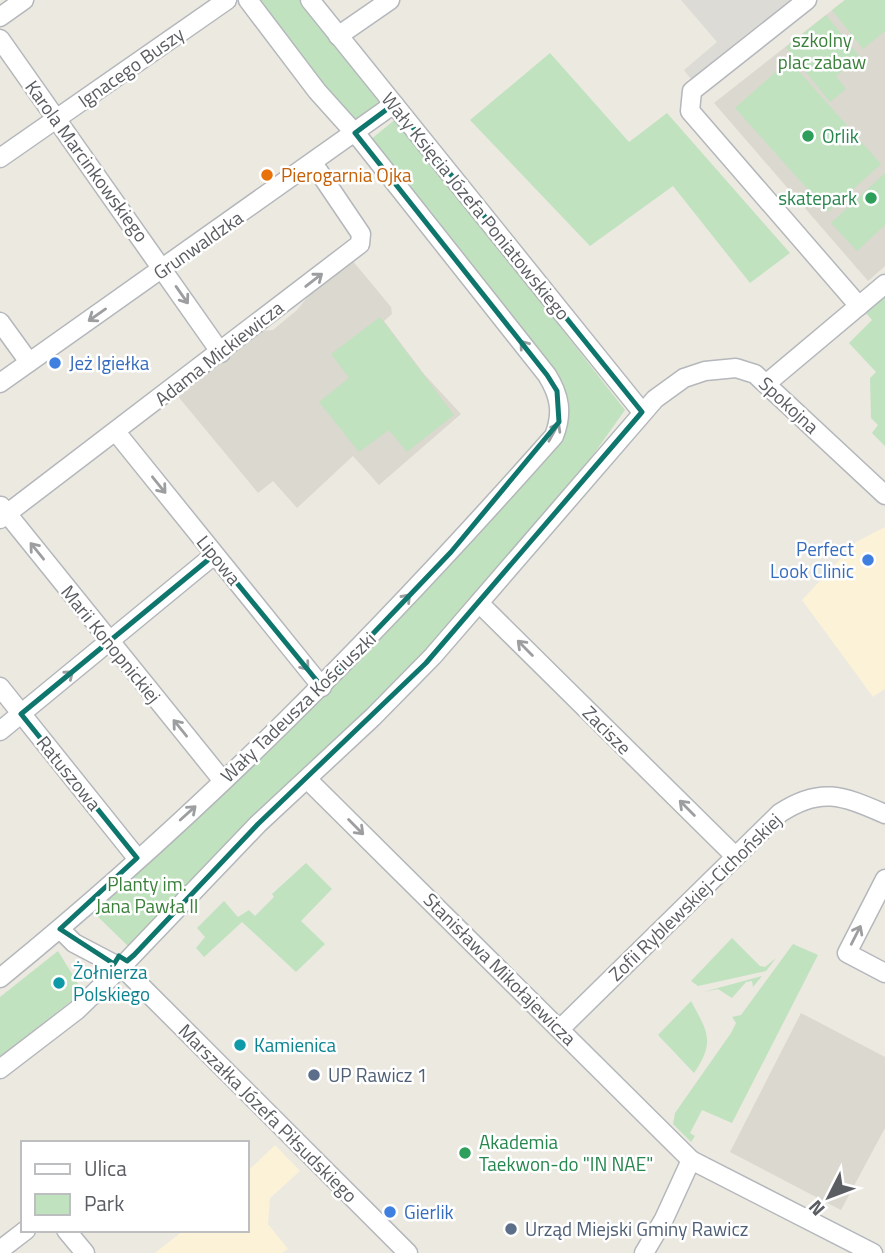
<svg xmlns="http://www.w3.org/2000/svg" width="885" height="1253" font-family="'Titillium Web',sans-serif">
  <rect width="100%" height="100%" fill="#ece9e1"/>
  <g fill="#fbf2d7">
    <path d="M885,527V689L873,697L802,600L856,542Z"/>
    <path d="M275,1145L300,1171L270,1198L268,1224L288,1249L282,1253H155L184,1230H247V1172Z"/>
  </g>
  <path fill="#dddbd6" d="M681,0H808L697,87L684,70L717,42Z"/>
  <g fill="#dbd8cf">
    <path d="M845,0H885V266L868,281L714,103Z"/>
    <path d="M352,260L391,307L392,314L384,321L424,374L461,414L379,485L353,456L297,508L273,481L258,493L176,394L259,331L273,330L297,310L315,288Z"/>
    <path d="M801,1013L885,1057V1128L841,1210L730,1152Z"/>
  </g>
  <g fill="#c0e2bf">
    <path d="M255,0H303L375,91L380,103L357,120L349,118Z"/>
    <path d="M845,0H885V31L863,49L832,10Z"/>
    <path d="M826,15L860,57L836,76L846,89L830,102L786,47Z"/>
    <path d="M550,53L629,142L667,113L790,253L750,283L673,186L590,246L470,120Z"/>
    <path d="M789,60L881,164L828,212L735,108Z"/>
    <path d="M397,118L625,410L551,514L428,653L130,948L92,911L454,554L565,432C572,409 569,398 558,377L370,140Z"/>
    <path d="M885,173V225L857,251L831,223Z"/>
    <path d="M885,297V446L872,433L878,425L871,418L870,378L876,372L849,343L872,320L866,313Z"/>
    <path d="M380,317L454,415L407,452L389,430L359,452L319,402L349,378L331,354Z"/>
    <path d="M306,863L332,889L301,921L325,944L296,972L242,922L204,957L196,948L205,937L197,928L224,901L238,917L249,910L255,916L274,897L272,894Z"/>
    <path d="M732,938L760,966L765,967L776,958L766,971L698,986L691,981Z"/>
    <path d="M793,944L818,955L732,1123L702,1110L690,1133L695,1136L691,1142L673,1124L675,1113L731,1033L736,1023L732,1017L741,1015Z"/>
    <path d="M58,951L83,992L0,1056V997Z"/>
    <path d="M762,976L753,987L752,981L746,982L732,998L718,989L703,992Z"/>
    <path d="M691,1001C707,1031 716,1041 694,1073L658,1035Z"/>
  </g>
  <g fill="none" stroke-linecap="round" stroke-linejoin="round">
    <defs>
      <g id="minor">
        <path d="M310,0L642,412"/>
        <path d="M807,0L692,91L690,111L859,306"/>
        <path d="M0,17L24,0"/>
        <path d="M338,36L390,0"/>
        <path d="M0,39L221,353"/>
        <path d="M0,158L227,0"/>
        <path d="M0,322L29,362"/>
        <path d="M0,383L394,104"/>
        <path d="M767,383L885,284"/>
        <path d="M116,432L322,687"/>
        <path d="M1,506L223,781"/>
        <path d="M0,519L360,244L361,234L313,163"/>
        <path d="M479,603L735,856"/>
        <path d="M0,687L137,858"/>
        <path d="M0,731L214,555"/>
        <path d="M307,779L691,1160L664,1219L644,1253"/>
        <path d="M885,879L847,953L885,973"/>
        <path d="M60,929L74,943L114,964"/>
        <path d="M127,961L258,824L373,717L433,656L655,399L684,378L705,371L736,368L755,374L885,495"/>
        <path d="M128,973L408,1253"/>
        <path d="M0,978C201,815 382,630 554,436C563,413 560,396 547,375L361,140L317,91L248,0"/>
        <path d="M560,1029L780,813C821,786 843,796 885,814"/>
        <path d="M0,1069L77,1010L115,973"/>
        <path d="M691,1160L873,1253"/>
        <path d="M66,1230L85,1253"/>
        <path d="M0,1250L26,1230"/>
      </g>
    </defs>
    <use href="#minor" stroke="#b4b7bb" stroke-width="21"/>
    <use href="#minor" stroke="#fff" stroke-width="18"/>
  </g>
  <defs><path id="oneway-shaft" d="M-6 0H5M1.5-3L5.5 0L1.5 3" fill="none" stroke-width="1.6" stroke-linecap="round" stroke-linejoin="round" transform="scale(1.75)"/></defs>
  <g stroke="#9c9ea0">
    <use href="#oneway-shaft" transform="translate(314 280) rotate(-38)"/>
    <use href="#oneway-shaft" transform="translate(182 295) rotate(55)"/>
    <use href="#oneway-shaft" transform="translate(97 315) rotate(145)"/>
    <use href="#oneway-shaft" transform="translate(527 349) rotate(-128)"/>
    <use href="#oneway-shaft" transform="translate(554 432) rotate(-61)"/>
    <use href="#oneway-shaft" transform="translate(159 485) rotate(51)"/>
    <use href="#oneway-shaft" transform="translate(37 551) rotate(-129)"/>
    <use href="#oneway-shaft" transform="translate(403 602) rotate(-47)"/>
    <use href="#oneway-shaft" transform="translate(525 648) rotate(-135)"/>
    <use href="#oneway-shaft" transform="translate(302 662) rotate(51)"/>
    <use href="#oneway-shaft" transform="translate(65 678) rotate(-39)"/>
    <use href="#oneway-shaft" transform="translate(180 728) rotate(-129)"/>
    <use href="#oneway-shaft" transform="translate(687 808) rotate(-135)"/>
    <use href="#oneway-shaft" transform="translate(188 813) rotate(-42)"/>
    <use href="#oneway-shaft" transform="translate(356 827) rotate(45)"/>
    <use href="#oneway-shaft" transform="translate(856 935) rotate(-63)"/>
  </g>
  <path fill="none" stroke="#0f766e" stroke-width="5" stroke-linejoin="round" d="M394,104L642,412L426,663L258,824L134,955L127,961L119,956L114,964L60,929L137,858L21,714L214,555L322,687L451,552L559,422L557,391L547,375L355,133Z"/>
  <g fill="#2e9e5b" stroke="#fff" stroke-width="2.5">
    <circle cx="808" cy="136" r="7"/>
    <circle cx="871" cy="198" r="7"/>
    <circle cx="465" cy="1153" r="7"/>
  </g>
  <circle fill="#e8710a" stroke="#fff" stroke-width="2.5" cx="267" cy="175" r="7"/>
  <g fill="#3f7fe0" stroke="#fff" stroke-width="2.5">
    <circle cx="55" cy="363" r="7"/>
    <circle cx="868" cy="560" r="7"/>
    <circle cx="390" cy="1212" r="7"/>
  </g>
  <g fill="#0f9aa8" stroke="#fff" stroke-width="2.5">
    <circle cx="59" cy="983" r="7"/>
    <circle cx="240" cy="1045" r="7"/>
  </g>
  <g fill="#5c6f8a" stroke="#fff" stroke-width="2.5">
    <circle cx="314" cy="1075" r="7"/>
    <circle cx="511" cy="1229" r="7"/>
  </g>
  <g text-anchor="middle" stroke-width="5" stroke-linejoin="round" paint-order="stroke">
    <g font-size="19" fill="#3a803b" stroke="#fff">
      <text x="822" y="47">szkolny<tspan x="822" dy="22">plac zabaw</tspan></text>
      <text x="147" y="891">Planty im.<tspan x="147" dy="22">Jana Pawła II</tspan></text>
    </g>
    <g font-size="19" fill="#5a5d61" stroke="#fff">
      <text transform="translate(131 67) rotate(-35)" y="7">Ignacego Buszy</text>
      <text transform="translate(87 161) rotate(54)" y="7">Karola Marcinkowskiego</text>
      <text transform="translate(476 206) rotate(51)" y="7">Wały Księcia Józefa Poniatowskiego</text>
      <text transform="translate(198 245) rotate(-35)" y="7">Grunwaldzka</text>
      <text transform="translate(219 353) rotate(-38)" y="7">Adama Mickiewicza</text>
      <text transform="translate(789 405) rotate(43)" y="7">Spokojna</text>
      <text transform="translate(219 560) rotate(51)" y="7">Lipowa</text>
      <text transform="translate(111 644) rotate(51)" y="7">Marii Konopnickiej</text>
      <text transform="translate(298 707) rotate(-44)" y="7">Wały Tadeusza Kościuszki</text>
      <text transform="translate(607 730) rotate(45)" y="7">Zacisze</text>
      <text transform="translate(69 773) rotate(51)" y="7">Ratuszowa</text>
      <text transform="translate(695 897) rotate(-44)" y="7">Zofii Ryblewskiej-Cichońskiej</text>
      <text transform="translate(500 969) rotate(45)" y="7">Stanisława Mikołajewicza</text>
      <text transform="translate(268 1113) rotate(45)" y="7">Marszałka Józefa Piłsudskiego</text>
    </g>
    <g font-size="19" fill="#27864d" stroke="#fff" text-anchor="start">
      <text x="822" y="143">Orlik</text>
      <text x="857" y="205" text-anchor="end">skatepark</text>
      <text x="479" y="1149">Akademia<tspan x="479" dy="22">Taekwon-do "IN NAE"</tspan></text>
    </g>
    <g font-size="19" fill="#c56008" stroke="#fff" text-anchor="start">
      <text x="281" y="182">Pierogarnia Ojka</text>
    </g>
    <g font-size="19" fill="#366cbe" stroke="#fff" text-anchor="start">
      <text x="69" y="370">Jeż Igiełka</text>
      <text x="854" y="556" text-anchor="end">Perfect<tspan x="854" dy="22">Look Clinic</tspan></text>
      <text x="404" y="1219">Gierlik</text>
    </g>
    <g font-size="19" fill="#0d838f" stroke="#fff" text-anchor="start">
      <text x="73" y="979">Żołnierza<tspan x="73" dy="22">Polskiego</tspan></text>
      <text x="254" y="1052">Kamienica</text>
    </g>
    <g font-size="19" fill="#4e5e75" stroke="#fff" text-anchor="start">
      <text x="328" y="1082">UP Rawicz 1</text>
      <text x="525" y="1236">Urząd Miejski Gminy Rawicz</text>
    </g>
  </g>
  <rect x="21" y="1141" width="228" height="91" fill="#ffffff" stroke="#bdbec0" stroke-width="2"/>
  <rect x="35" y="1164" width="35" height="10" fill="#ffffff" stroke="#bdbec0" stroke-width="2"/>
  <text x="84" y="1176" font-size="21" fill="#5a5d61">Ulica</text>
  <rect x="35" y="1194" width="35" height="21" fill="#c0e2bf" stroke="#bdbec0" stroke-width="2"/>
  <text x="84" y="1211" font-size="21" fill="#5a5d61">Park</text>
  <g transform="translate(829 1197) rotate(228)" stroke="#ffffff" stroke-width="5" paint-order="stroke">
  <path d="M0-5L12 26L0 18L-12 26Z" fill="#5a5d61"/>
  <text y="-10" font-size="19" font-weight="bold" text-anchor="middle" fill="#5a5d61">N</text>
  </g>
</svg>
